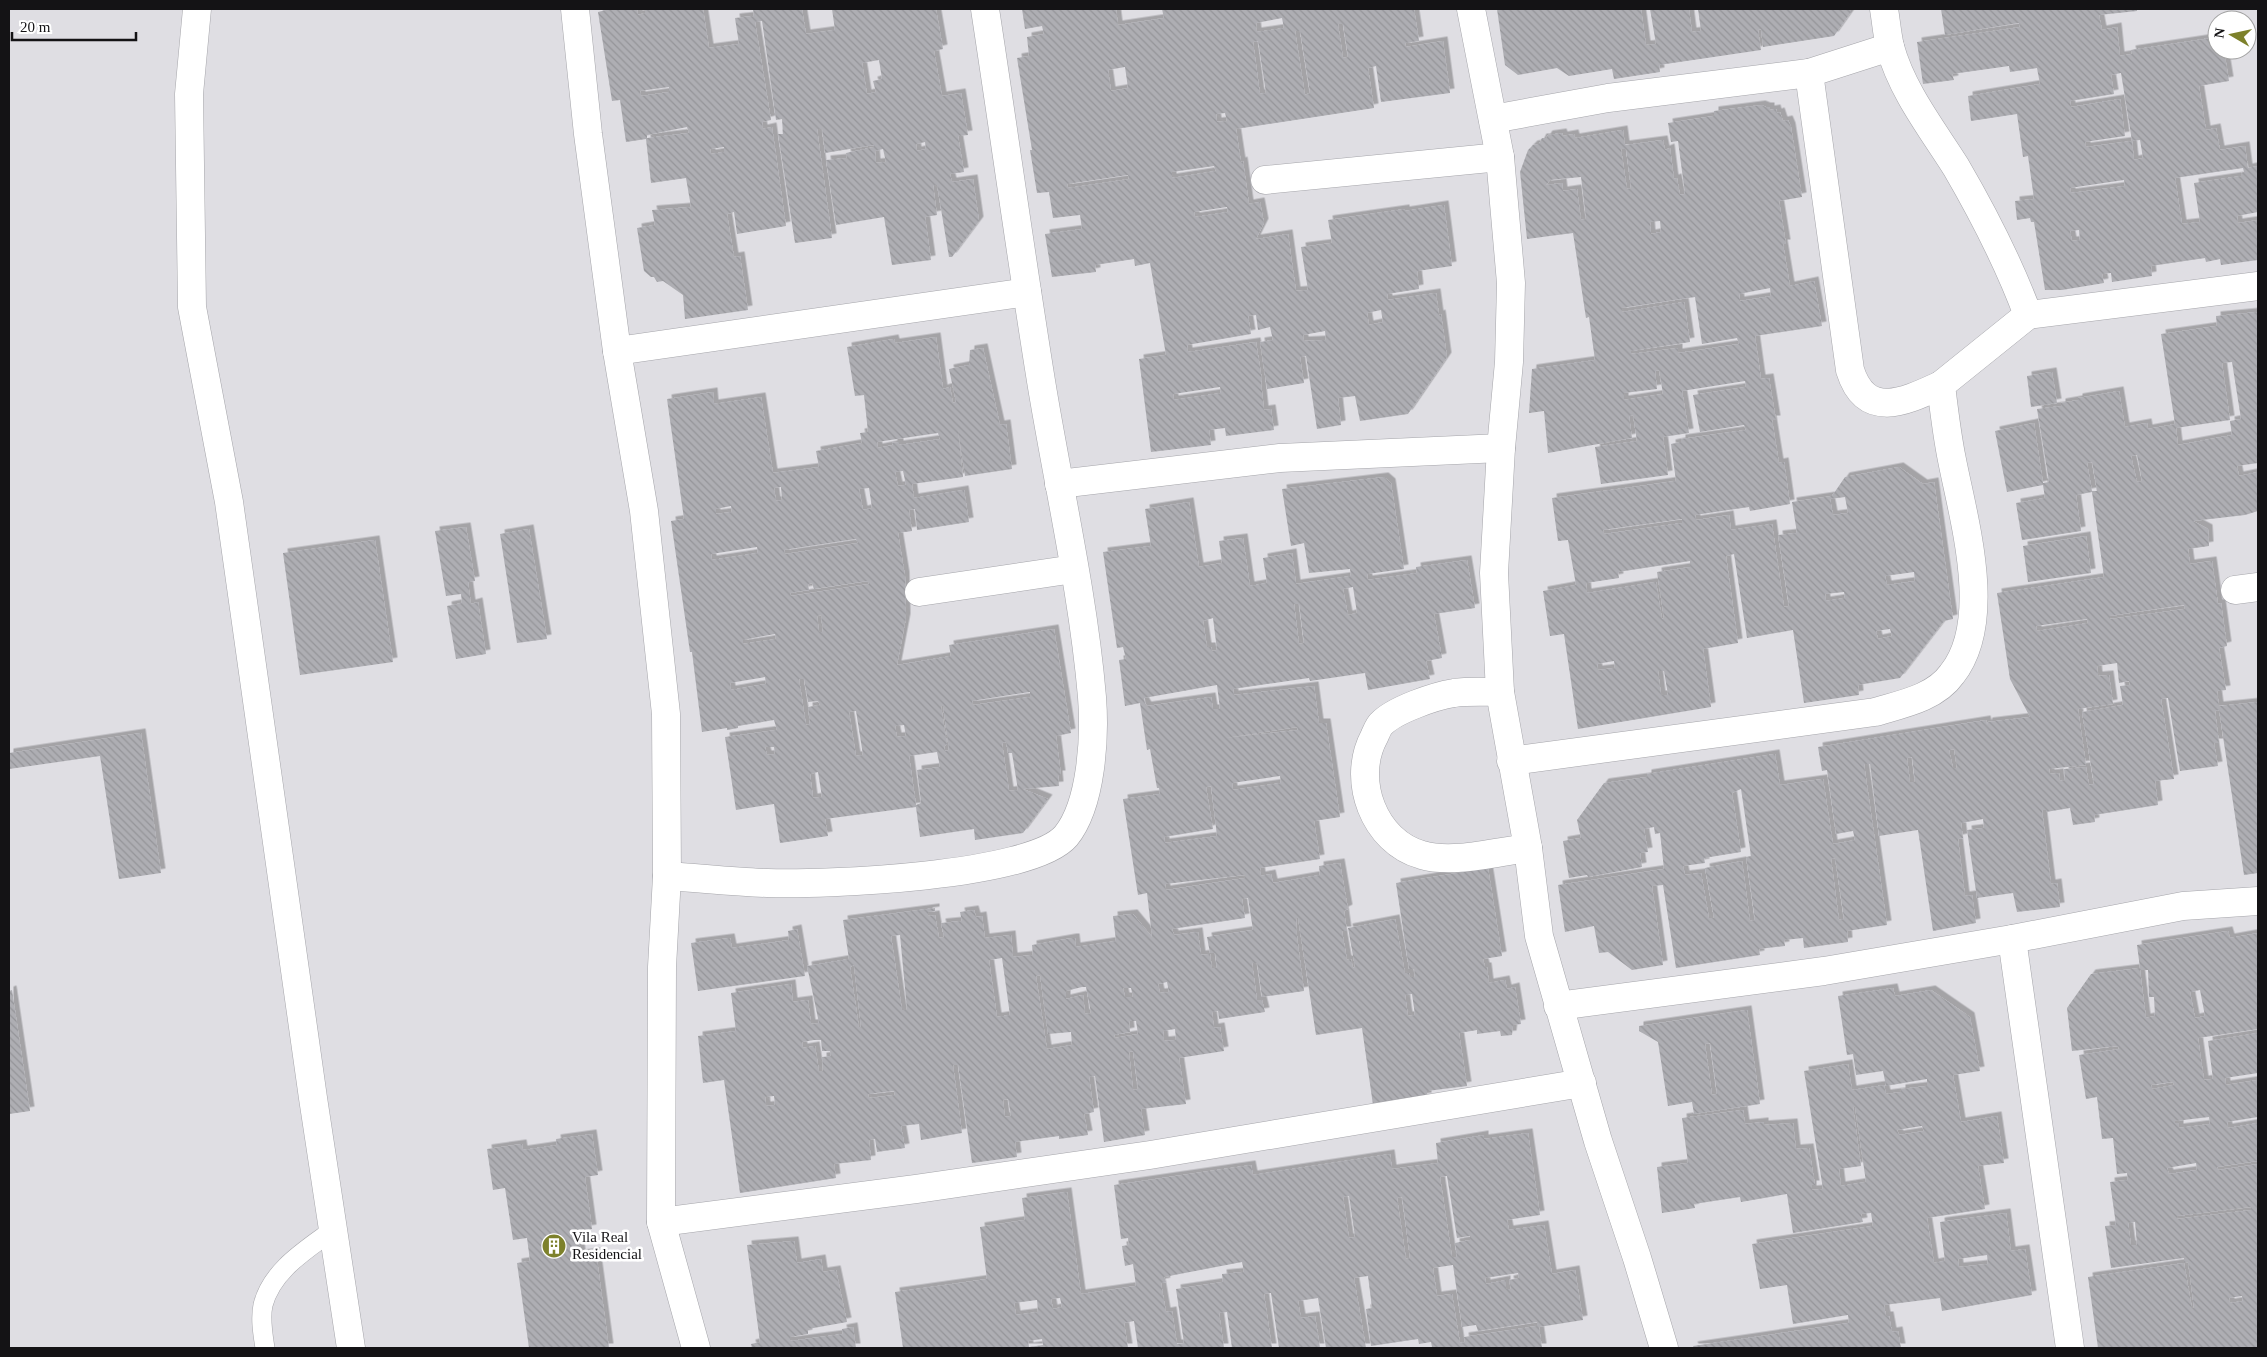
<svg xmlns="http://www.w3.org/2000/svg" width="2267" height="1357" font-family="Georgia,serif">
  <defs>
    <pattern id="building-back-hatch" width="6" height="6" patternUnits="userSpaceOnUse" patternTransform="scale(1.25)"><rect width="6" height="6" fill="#aeaeb3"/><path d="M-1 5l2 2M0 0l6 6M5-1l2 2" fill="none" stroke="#959599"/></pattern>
    <filter id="shadow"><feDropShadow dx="4.5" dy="-4.5" stdDeviation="0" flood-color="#0004"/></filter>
  </defs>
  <rect width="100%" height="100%" fill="#dfdee3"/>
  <g fill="url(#building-back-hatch)" fill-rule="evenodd" filter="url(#shadow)">
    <path d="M610,9H637L638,15L645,13V9H703L709,48L739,44L735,18L754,16L753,9H802L806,34L835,30L832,9H936L943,49L934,51L942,96L961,93L968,135L958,136L964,172L950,174L952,182L973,179L979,221L952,257H949L937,185H933L937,215L925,217L931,260L892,265L884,217L836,225L826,160L847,158L846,153L874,147V145L825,153L822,129H817L832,238L795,243L778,134H783L782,119L776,120L762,21L755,22L771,120L762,122L763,129L772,127L786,226L737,234L734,212L727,214L734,257L740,256L748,310L685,319L683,295L663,281L657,282L654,277H651L644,271L637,228L655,225L652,210L691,207L686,178L651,183L646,139L626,142L620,100L612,101L598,12ZM879,60L882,79L873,81L876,92L867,94L862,63ZM669,87V92L641,96L640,91ZM687,127L689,133L647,138V135ZM925,142L926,149L917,151L916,144ZM724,147V152L711,154L710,149ZM883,149L886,162L876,163L875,151Z"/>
    <path d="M1022,9H1116L1118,25L1164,18L1162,9H1414L1419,41L1405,43L1406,47L1443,41L1450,93L1381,102L1376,66L1368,68L1374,108L1236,129L1241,162L1243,161L1249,204L1260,202L1264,223L1256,239L1288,234L1296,291L1308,290L1301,247L1332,243L1328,220L1405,209V211L1444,205L1452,266L1417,271L1419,289L1387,294L1388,300L1436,293L1439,315L1441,314L1447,357L1408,414L1360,421L1355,396L1338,398L1341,425L1317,429L1306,356L1300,357L1304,383L1267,389L1260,342L1273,340L1270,327L1258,330L1256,315L1248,316L1251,334L1187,345L1188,352L1256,342L1262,380L1261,382L1264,410L1271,409L1274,430L1226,436L1225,428L1209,430L1211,445L1151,452L1139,359L1166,355L1150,263L1135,266L1134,259L1095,265L1096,272L1052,277L1045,234L1082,229L1080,215L1053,218L1049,192L1037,193L1030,150H1032L1017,58L1029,56L1027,37L1044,34L1042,26L1025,29ZM1282,18L1284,28L1257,32L1256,23ZM1338,24H1343L1348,57L1343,58ZM1295,31H1300L1310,93L1305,95ZM1258,41L1266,93L1260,94L1253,42ZM1125,67L1128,88L1111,91L1108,70ZM1225,113L1227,121L1217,122L1216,114ZM1214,166L1216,171L1172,178V172ZM1128,175L1129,179L1068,188L1067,184ZM1227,207L1228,212L1195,217L1194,212ZM1381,310L1383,322L1369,325L1367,313ZM1325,331L1326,340L1304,341L1303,335ZM1220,387L1221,393L1174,400L1173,394Z"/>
    <path d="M1497,9H1641L1646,45L1656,44L1650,9H1689L1692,32L1701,31L1698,9H1851V12L1834,36L1763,47L1761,29L1758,30L1761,50L1659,65L1660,72L1614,79L1612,69L1569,76L1557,68L1518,75L1505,65Z"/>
    <path d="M1941,9H2137V11L2099,15L2102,30L2117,27L2120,56L2132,54L2131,50L2217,37V50H2224L2229,81L2199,86L2206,130L2216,128L2220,150L2245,146L2248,168L2258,166V212L2237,216L2238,223L2258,220V260L2221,265L2220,259L2206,262L2205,258L2151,266L2152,276L2112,282L2111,273L2102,274L2104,283L2062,290H2045L2034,222H2031L2030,218L2017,220L2015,201L2034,199L2028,156L2023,157L2017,114L1971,121L1968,96L2040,84L2037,68L2010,72L2009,66L1952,74L1954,80L1923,84L1917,42L2020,27L2019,23L1945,35ZM2121,73L2132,141L2086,147L2085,142L2125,136L2120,99L2071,107L2070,101L2114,94L2111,75ZM2140,140L2143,158L2134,160L2132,141ZM2243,168L2244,172L2241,173V176L2194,183L2200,222L2182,224L2175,178ZM2124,180L2125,186L2071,193L2070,188ZM2079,230L2080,240L2072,241L2070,231Z"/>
    <path d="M1761,105L1766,107H1770V110L1776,109L1777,113L1780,112L1783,121L1788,120L1791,127L1802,197L1779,201L1786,244H1783L1790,286L1814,281L1822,326L1755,336L1761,379L1769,378L1776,420H1772L1779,463L1784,462L1790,504L1750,511L1749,507L1695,515L1696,520L1729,515L1731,530L1772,524L1784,607L1789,606L1778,535L1797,533L1792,502L1832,496L1845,477L1899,467L1923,484L1934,482L1953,619L1944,621L1900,678L1858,685L1859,695L1804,703L1793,630L1747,638L1734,554L1726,556L1738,643L1703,649L1711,707L1578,729L1564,634L1550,636L1543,591L1576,585L1568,540L1558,541L1552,498L1676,481L1671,444L1681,442V439L1746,430L1744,425L1700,432L1693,395L1746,387L1745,381L1682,391L1689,433L1663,437L1668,475L1601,484L1595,447L1637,441L1633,415L1629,416L1632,438L1548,453L1544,411L1529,413L1532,369L1595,360L1589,317L1586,318L1573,233L1527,239L1520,172L1528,150L1533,145L1539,144L1542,138H1546L1548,135L1562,133L1563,136L1574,134L1575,138L1623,130L1625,145L1663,140L1665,150L1670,148L1674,179L1677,178L1680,195L1685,194L1678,141L1671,142L1668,123L1714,116V111ZM1621,149H1626L1631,188L1627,189ZM1581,177L1586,219L1581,220L1577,189L1563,191L1562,183L1546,185L1550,180ZM1660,221L1661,232L1651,234L1650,222ZM1770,288L1771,296L1740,301L1739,294ZM1695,297L1702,344L1737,338L1739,344L1678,353V348L1631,354V351L1690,342L1684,302L1622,312V308ZM1659,370L1663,394L1624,400V393L1657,389L1655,371ZM1845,497L1848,513L1833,515L1830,499ZM1682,519V523L1604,534L1603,530ZM1690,561V567L1657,572L1664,618L1662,619L1656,582L1587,593L1586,583L1619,578L1618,572ZM1914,572L1915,581L1887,585L1885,576ZM1844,592L1845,598L1826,601L1825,594ZM1890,629L1892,636L1878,639L1876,631ZM1614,661L1615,668L1598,670L1597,664ZM1658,671H1664L1668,695H1661Z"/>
    <path d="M2258,312V463L2237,466L2239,476L2258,472V511L2245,515L2193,521L2208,529L2209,546L2188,549L2190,564L2212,561L2218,604L2221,603L2227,646L2219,648L2226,690L2217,691L2219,706L2258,702V873L2244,875L2219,710L2215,711L2219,743H2214L2218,766L2180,771L2168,698L2161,699L2174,779L2155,781L2158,805L2094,815L2095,822L2073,825L2070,808L2046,812V810H2042L2051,884L2057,883L2060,907L2017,912L2013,893L1977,898L1967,830L1984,828L1983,819L1978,820L1961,823L1963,838L1958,839L1965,896L1972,895L1976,923L1933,931L1918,830L1879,836L1870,764H1864L1887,925L1847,931L1848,942L1804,948L1803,938L1784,940L1785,946L1759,949L1760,955L1676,968L1663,885L1652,886L1663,965L1632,970L1608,952L1599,953L1594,926L1565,932L1558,885L1664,869L1660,833L1655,834L1654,827L1644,829L1648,852L1640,853L1642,867L1588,877L1587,875L1569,878L1563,841L1581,838L1577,820L1604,783L1647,777V774L1775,754L1780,785L1823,779L1833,844L1855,840L1853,831L1836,834L1827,770L1822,771L1818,747L1986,720L1987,725L1988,722L2030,717L2010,679L1997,593L2104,577L2092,492L2076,495L2081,531L2022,540L2016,503L2045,498L2043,485L2007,492L1995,431L2034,423L2043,483L2049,482L2037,409L2061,406V403L2078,400V398L2119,391L2125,427L2147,423L2148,429L2175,424L2161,334L2217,326L2216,316ZM2232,362L2241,419L2230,421L2232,435L2178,445L2176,428L2230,420L2222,363ZM2137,455L2142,481L2137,482L2131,456ZM2092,462L2097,491H2092L2087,463ZM2184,605L2185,609L2110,619V616ZM2087,619L2088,623L2037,631L2036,626ZM2117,663L2119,683L2129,681L2130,685L2120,686L2123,705L2082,712L2094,784L2089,785L2086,767L2064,769L2065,780L2060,781L2059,773L2050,774L2049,769L2086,765L2078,709L2113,704L2109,675L2098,676L2097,666ZM1954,749L1957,768H1953L1949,750ZM1912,757L1915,782H1910L1907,758ZM1741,789L1751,856L1746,857L1755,920L1750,921L1742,861L1705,868L1714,918H1709L1701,873L1685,875L1683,866L1705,863L1704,858L1741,852L1732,793ZM1835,858L1844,919L1839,920L1831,859Z"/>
    <path d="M936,337L943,389L950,387L953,403L956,402L949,369L969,365L970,350L983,348L1000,425L1006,424L1012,469L965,476L958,430L963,477L912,484L914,498L964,490L969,522L917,530L915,509L909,510L912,531L898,533L905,576L906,618L897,665L951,656L949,645L1054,629L1071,733L1056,736L1061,775H1058L1059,786L1023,789L1048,799L1023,833L975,840L974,829L920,837L916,807L825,819L828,836L780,843L774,804L736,810L725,737L777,730L774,720L738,726V728L727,730V728L702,732L692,652H690L671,521L684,519L667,399L713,392L714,404L761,397L773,473L819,467L816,451L862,443L860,433L868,432L864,395L855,396L847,347L894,339L895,343ZM938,433L940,439L899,445V442L892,443L893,445L878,448L877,442ZM903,471L906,485L898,486L895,472ZM781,487L782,500L776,501L774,488ZM869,488L872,508L863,510L859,489ZM731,506L732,512L716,514V509ZM856,539L858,543L785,554L784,550ZM757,547L758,553L712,560L711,554ZM868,581L869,584L791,596L790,593L809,590L808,584L812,583L814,589ZM821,615L823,632H819L817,616ZM775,634L776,639L743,644V640ZM765,677L766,684L731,690L730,683ZM799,679H804L808,702L818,701L820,705L808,707L810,724L806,725ZM1030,692V697L973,705L972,701ZM941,706H943L949,750L945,751L944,747L947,744ZM856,711L863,755L856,756L849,712ZM904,725L906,736L897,737L895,726ZM1006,742L1008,753H1012L1018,790L1009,791L1002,743ZM765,747H774L775,754L767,755ZM937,752L940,767L917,770L921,803L916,805L909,756ZM818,772L822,797L813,798L810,774Z"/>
    <path d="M2052,372L2057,403L2031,407L2027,376Z"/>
    <path d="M1384,477L1391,483L1404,569L1367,574L1368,580L1417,573L1416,567L1467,560L1475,608L1434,614L1442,658L1426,661L1430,679L1368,690L1365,673L1310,681L1309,678L1233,689L1234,695L1314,686L1319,723H1326L1340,817L1314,821L1320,859L1260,868L1261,876L1271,874L1273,883L1320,875L1319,866L1340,863L1348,909L1344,911L1347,931H1342L1347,960L1351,959L1353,968L1355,967L1348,928L1395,919L1405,973H1409L1410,977H1415L1414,969H1409L1396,883L1488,868L1502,956L1483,959L1485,967H1487L1489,983L1505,980L1507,989L1515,987L1521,1024L1513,1025L1512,1035L1501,1036L1500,1031L1477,1034V1030L1459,1033L1467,1086L1427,1091V1097L1373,1105L1362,1028L1316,1035L1298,918H1296L1297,936L1304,991L1262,997L1257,963H1252L1257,1000H1262L1265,1012L1219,1019L1218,1011L1212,1012L1214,1028L1220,1027L1224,1051L1179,1058L1186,1104L1141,1109L1145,1135L1104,1142L1095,1076L1089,1077L1094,1112L1084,1114L1088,1135L1059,1139V1136L1015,1142L1017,1157L972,1163L958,1065H953L962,1133L921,1140L919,1124L901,1126L905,1148L877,1152L875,1139L869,1140L871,1160L834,1164L836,1178L740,1193L724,1080L703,1083L698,1036L736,1031L731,993L791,984L793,1002L808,1000L811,1024L819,1023L807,966L849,959L843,920L935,908V911L928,912V916L935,915L939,938L944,937L941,923L962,921L960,912L974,910L976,917L982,916L985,938L1011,935L1013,957L1033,955L1032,945L1072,938H1075L1076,947L1116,941L1113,916L1133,914L1152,937L1147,893L1138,895L1123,799L1160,794L1159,788H1157L1150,749L1147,750L1140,703L1125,706L1119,660L1126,659L1123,647L1117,648L1103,552L1151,546L1145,509L1189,502L1199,567L1222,563L1219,541L1243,538L1250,586L1267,583L1263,558L1292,553L1296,584L1351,576L1350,569L1309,573L1304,543L1291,546L1282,489ZM1353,587L1357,613L1348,615L1343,589ZM1294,604H1299L1304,643L1299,644ZM1213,618L1217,650L1212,651L1211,647H1207L1203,621ZM1217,685L1220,709H1213L1211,697L1147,706L1145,703L1144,698ZM1297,727L1298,730L1225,738ZM1280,776L1281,783L1233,790L1232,783ZM1211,786L1217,836L1165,843L1164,837L1213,829L1206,787ZM1245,875V878L1166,890L1165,884ZM1248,898L1253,930L1207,937L1210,953H1215L1217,968H1212L1210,954L1201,955L1198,932L1174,935L1172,929L1245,918L1242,899ZM900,935L907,1010H902L891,936ZM1002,958L1010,1015L997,1017L989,960ZM854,965L861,1027H859L850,967ZM1040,975L1048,1034L1071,1032L1072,1045L1047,1049L1036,976ZM1167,982L1169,992L1160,993L1158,984ZM1082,987H1086L1091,1013L1085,1014L1083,995L1066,999V991ZM1123,988H1131L1133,997H1125ZM1412,994L1415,1015L1408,1016L1405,995ZM1129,1021H1136L1138,1034L1115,1038L1114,1035L1130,1032ZM1175,1029L1176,1040L1164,1041L1163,1031ZM814,1040H821L822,1051H830L831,1056L822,1057L823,1071H819L815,1046L803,1048L802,1042ZM1133,1051L1138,1089L1133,1090L1129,1052ZM894,1091L895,1095L869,1098L868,1094ZM774,1096L775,1105L766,1106L765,1097ZM1008,1099L1011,1116L1005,1117L1003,1100Z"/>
    <path d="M466,527L475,581L468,582L471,604L478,602L486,654L456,659L447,606L462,603L461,594L446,596L435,531Z"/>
    <path d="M529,529L547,639L517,643L500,534Z"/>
    <path d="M2086,536L2091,573L2028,582L2023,546Z"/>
    <path d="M375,540L393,662L300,675L283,553Z"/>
    <path d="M141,733L161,873L119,879L100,756L9,769V753Z"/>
    <path d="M797,929L805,976L698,991L691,943L730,938L732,948L789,940L788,931Z"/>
    <path d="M2228,931L2230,938L2258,933V1029L2198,1038L2204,1080L2213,1079L2208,1041L2258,1033V1073L2225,1078L2226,1085L2258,1080V1117L2227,1122L2228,1128L2258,1123V1161L2217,1167L2218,1170L2258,1164V1348H2098L2088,1277L2184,1263V1258L2111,1268L2105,1226L2116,1225L2110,1182L2128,1180L2127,1173L2117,1174L2113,1138L2102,1139L2097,1097L2086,1099L2079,1055L2119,1049L2118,1046L2072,1051L2067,1008L2091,974L2140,968L2137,945ZM2140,970H2148L2149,997H2154L2155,1016L2146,1018ZM2200,990L2205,1016L2195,1018L2190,992ZM2173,1082L2174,1085L2152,1089L2151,1085ZM2209,1117L2210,1124L2179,1128V1123H2175V1121ZM2196,1163L2197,1170L2169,1174L2167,1168ZM2251,1207V1210L2177,1219V1216ZM2135,1222L2137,1245H2131L2128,1223ZM2188,1262L2194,1308H2192L2184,1263ZM2242,1296L2243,1301L2230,1303L2229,1298Z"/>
    <path d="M1893,988L1895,996L1931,990L1970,1017L1980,1071L1953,1075L1961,1122L1997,1116L2004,1163L1978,1166L1985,1209L1927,1218L1934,1263L1945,1261L1940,1222L2006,1213L2011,1251L2025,1249L2032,1295L1942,1311L1940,1298L1884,1305L1886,1316H1889L1892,1332L1898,1331L1901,1348H1694L1693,1346L1849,1323L1848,1315L1793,1324L1787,1285L1760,1289L1752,1244L1873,1226L1871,1213L1861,1214L1863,1222L1793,1233L1787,1194L1741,1202L1740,1197L1694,1204L1695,1208L1662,1213L1657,1167L1688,1163L1682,1118L1743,1110L1745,1124L1764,1122V1125L1793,1123L1796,1149L1809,1148L1815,1185H1812V1190L1823,1189L1804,1071L1848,1064L1852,1090L1884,1085L1886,1094L1901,1092V1089L1927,1086V1079L1886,1086L1883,1071L1856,1075L1853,1054L1847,1055L1838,996ZM1853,1107H1855L1866,1182L1841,1186L1839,1169L1861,1166ZM1922,1126L1924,1131L1899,1135L1897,1130ZM1987,1255L1988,1264L1959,1267L1958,1259Z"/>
    <path d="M12,990L30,1111L9,1114V991Z"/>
    <path d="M1747,1010L1760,1104L1694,1114L1692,1102L1668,1106L1658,1042L1639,1031V1026ZM1710,1043L1717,1094L1712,1095L1705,1044Z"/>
    <path d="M1528,1133L1540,1215L1507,1220L1509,1230L1544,1225L1552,1274L1575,1270L1583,1320L1539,1327L1542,1348H1428L1432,1347L1431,1342L1419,1344L1418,1339L1371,1346L1366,1309L1372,1308L1368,1276L1354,1278L1366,1348H1326L1318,1298L1298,1301L1301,1318L1315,1316L1320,1348H1279L1271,1293L1264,1294L1272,1348H1232L1227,1312L1219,1313L1224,1348H1138L1134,1321L1124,1323L1128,1348H903L895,1292L987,1279L980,1227L1025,1220L1022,1198L1067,1192L1081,1294L1136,1286L1133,1264L1125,1266L1122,1246L1129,1245L1128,1238L1121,1239L1114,1185L1251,1165L1253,1175L1390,1154L1392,1169L1438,1163L1436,1143L1484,1135V1139ZM1447,1176L1457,1238L1470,1236V1240L1455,1243L1457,1257H1452L1440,1177ZM1349,1196L1355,1237L1349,1238L1343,1197ZM1402,1197L1410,1258L1406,1259L1397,1198ZM1242,1262L1244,1272L1222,1274L1223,1282L1176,1289L1184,1343L1177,1344L1172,1311L1166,1312L1161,1283L1166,1282L1164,1277ZM1453,1265L1462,1327L1476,1325L1478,1331L1537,1322V1326L1464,1337L1465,1342L1460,1343L1452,1294L1437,1296L1433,1268ZM1518,1273L1519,1278L1509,1280L1511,1289H1506V1280L1486,1284L1485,1278ZM1060,1298L1062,1307L1053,1309L1051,1299ZM1037,1300L1038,1312L1016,1315L1014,1303ZM1042,1339L1043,1345L1029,1347L1028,1341Z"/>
    <path d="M592,1134L598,1175L585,1177L592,1229L578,1231L581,1254L596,1252L609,1348H529L517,1263L530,1261L527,1238L513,1240L505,1188L493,1190L487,1149L522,1144L523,1150L557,1145L556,1139Z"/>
    <path d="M794,1241L797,1263L821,1259L823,1272L836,1270L847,1322L808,1329V1334L790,1337V1341L843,1334L842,1329L853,1327L856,1348H752L751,1344L760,1342L747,1245Z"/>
  </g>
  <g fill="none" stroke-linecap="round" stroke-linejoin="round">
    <defs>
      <path id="service" d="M265,1348C263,1335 260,1319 263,1305C272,1270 306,1250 333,1230"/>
      <g id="minor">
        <path d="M197,9L189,94L192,307L229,502L313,1098L351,1348"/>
        <path d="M575,9L588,134L617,351L644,511L666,714L667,876L662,967L661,1222L696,1348"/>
        <path d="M1471,9L1500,157L1511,283L1509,362L1501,448L1494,573L1500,692L1528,848L1539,936L1598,1141L1637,1258L1664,1348"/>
        <path d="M1890,47L1809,73L1850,370C1866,421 1906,401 1941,385"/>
        <path d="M1493,119L1608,98L1809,73"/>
        <path d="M1265,180L1500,157"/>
        <path d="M2028,315L2258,286"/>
        <path d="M617,351L1027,292"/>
        <path d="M1059,484L1280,458L1501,448"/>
        <path d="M2235,590L2258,587"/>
        <path d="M919,592L1074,569"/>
        <path d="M1500,692C1485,692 1469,691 1454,693C1435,696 1394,710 1381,724C1378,727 1376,733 1374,737C1351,780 1374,842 1422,855C1452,864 1496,852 1528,848"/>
        <path d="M1511,761L1875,712C1902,704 1935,698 1952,674C1994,621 1964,521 1952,460C1947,436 1944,410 1941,385L2028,315C2009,264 1984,215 1956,167C1932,129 1902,91 1890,47C1887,34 1886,21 1884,9"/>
        <path d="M667,876C700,878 733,882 767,883C823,885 1031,877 1066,836C1092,804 1095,736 1092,697C1083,592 1058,485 1041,381C1021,257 1004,133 985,9"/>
        <path d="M2012,939L2070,1348"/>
        <path d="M1558,1006L1824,971L2012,939L2183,906L2258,901"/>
        <path d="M661,1222L916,1189L1150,1155L1582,1083"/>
      </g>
    </defs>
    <use href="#service" stroke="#a5a5aa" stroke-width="20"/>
    <use href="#minor" stroke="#a5a5aa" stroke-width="29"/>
    <use href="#service" stroke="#fff" stroke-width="19"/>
    <use href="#minor" stroke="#fff" stroke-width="28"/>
  </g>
  <defs>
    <symbol id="building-disc" viewBox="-11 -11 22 22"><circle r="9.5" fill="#7d812b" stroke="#fff"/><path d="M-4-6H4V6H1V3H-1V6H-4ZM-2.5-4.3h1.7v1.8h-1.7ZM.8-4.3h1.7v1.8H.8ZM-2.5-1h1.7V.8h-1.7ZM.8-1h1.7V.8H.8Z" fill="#fff"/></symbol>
  </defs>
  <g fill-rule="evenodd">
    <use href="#building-disc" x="540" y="1232" width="28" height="28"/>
  </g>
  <g text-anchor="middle" stroke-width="5" stroke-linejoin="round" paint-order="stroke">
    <g font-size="15" fill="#141315" stroke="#fff" text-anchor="start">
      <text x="572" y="1242">Vila Real<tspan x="572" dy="17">Residencial</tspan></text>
    </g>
  </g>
  <rect width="2267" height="1357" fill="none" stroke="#141315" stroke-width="20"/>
  <g transform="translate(2232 35) rotate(279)"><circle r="24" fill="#ffffff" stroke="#a1a1a1"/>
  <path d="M0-4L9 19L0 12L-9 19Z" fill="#7d812b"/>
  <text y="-8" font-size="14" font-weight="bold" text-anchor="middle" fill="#141315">N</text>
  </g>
  <path d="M12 32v8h124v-8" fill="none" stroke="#141315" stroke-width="2.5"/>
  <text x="20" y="32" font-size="15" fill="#141315" stroke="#ffffff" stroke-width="4" paint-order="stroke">20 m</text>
</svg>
